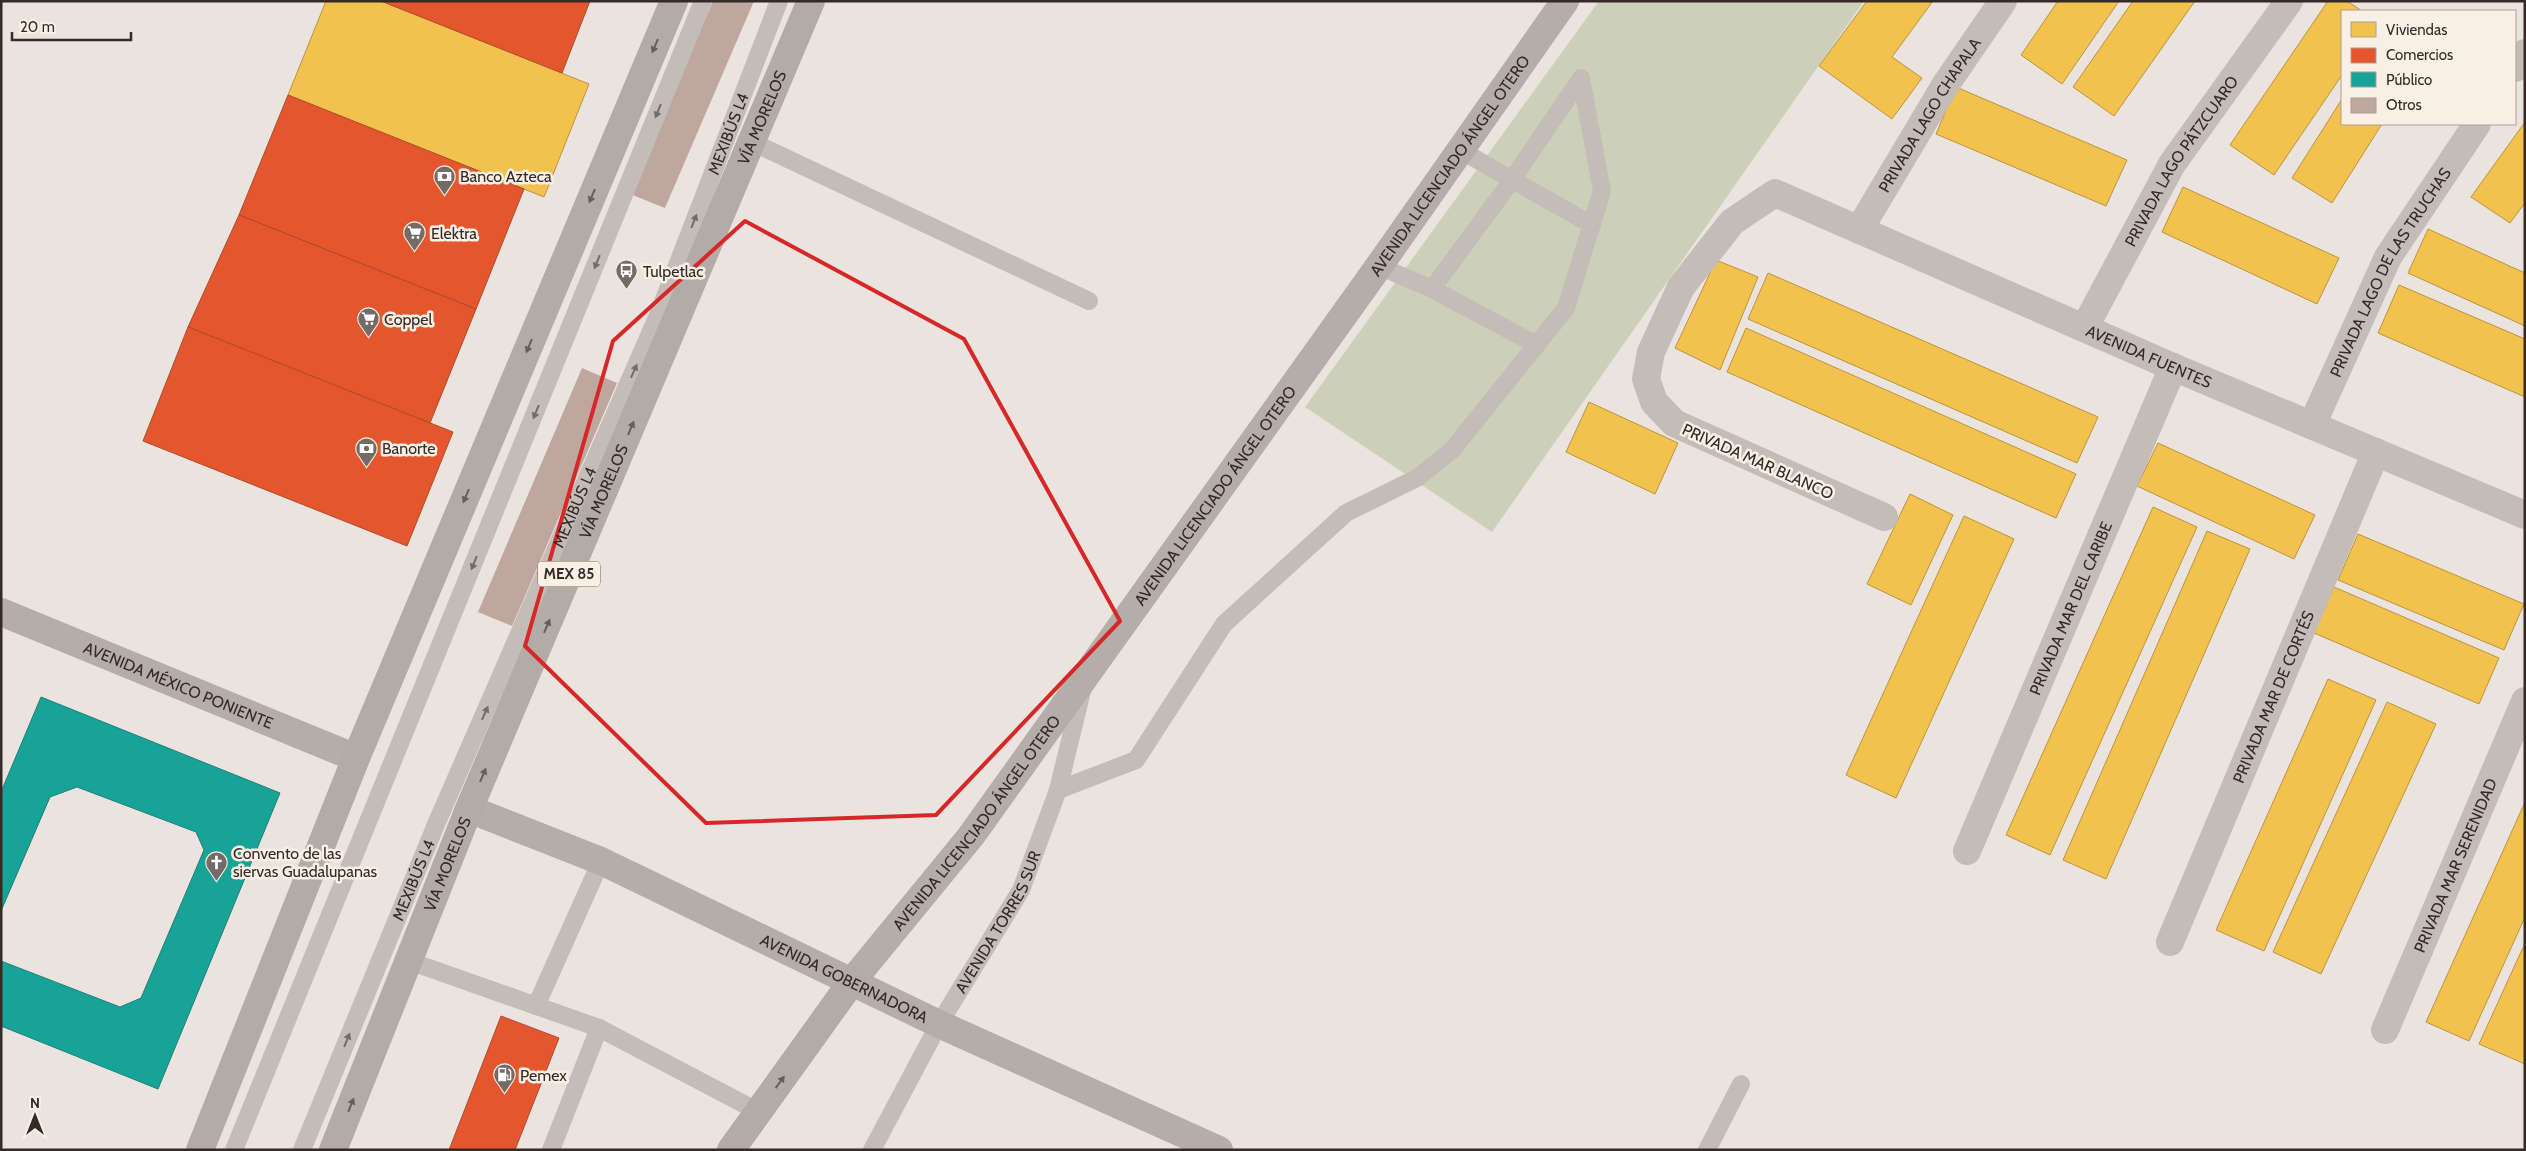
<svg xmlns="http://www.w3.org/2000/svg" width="2526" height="1151" font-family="Cabin,sans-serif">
  <rect width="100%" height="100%" fill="#ebe4de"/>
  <path fill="#cdd0b8" d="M1599,1H1864L1492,532L1305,407Z"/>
  <g fill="#f2c14e" stroke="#b99442">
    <path d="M326,1H381L589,84L544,197L288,95Z"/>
    <path d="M1867,1H1933L1892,57L1922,78L1892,119L1819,66Z"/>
    <path d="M2058,1H2119L2062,84L2021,55Z"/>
    <path d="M2133,1H2195L2114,116L2073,87Z"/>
    <path d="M2328,1H2347L2362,11H2342V75L2274,175L2230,145Z"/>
    <path d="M1956,87L2127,160L2106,206L1936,134Z"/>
    <path d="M2342,99V124H2382L2332,203L2292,178Z"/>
    <path d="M2525,122V203L2510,223L2471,197Z"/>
    <path d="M2183,187L2339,258L2317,304L2162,232Z"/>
    <path d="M2428,229L2525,273V326L2408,273Z"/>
    <path d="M1716,260L1758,277L1720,370L1675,348Z"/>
    <path d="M1768,273L2098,417L2077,463L1748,319Z"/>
    <path d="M2399,285L2525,339V397L2378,333Z"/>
    <path d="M1746,328L2076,474L2056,518L1727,372Z"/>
    <path d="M1589,402L1678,443L1655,494L1566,452Z"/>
    <path d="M2158,443L2315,515L2294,559L2137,486Z"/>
    <path d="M1910,494L1953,515L1911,605L1867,584Z"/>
    <path d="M2153,507L2197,527L2050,855L2006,835Z"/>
    <path d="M1964,516L2014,539L1896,798L1846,775Z"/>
    <path d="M2207,531L2250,549L2106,879L2063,860Z"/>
    <path d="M2358,534L2524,604L2504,650L2338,580Z"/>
    <path d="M2334,587L2499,658L2479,704L2314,633Z"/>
    <path d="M2328,679L2376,700L2264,951L2216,930Z"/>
    <path d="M2387,702L2436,724L2321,974L2273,952Z"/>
    <path d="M2525,802V917L2469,1041L2426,1022Z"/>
    <path d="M2525,943V1064L2479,1044Z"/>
  </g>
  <g fill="#e4572e" stroke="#b04a2c">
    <path d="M381,1H590L562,73Z"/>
    <path d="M288,95L524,189L476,309L239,215Z"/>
    <path d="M239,215L476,309L430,423L188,327Z"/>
    <path d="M188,327L453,432L407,546L143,441Z"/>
    <path d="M501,1016L559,1038L515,1150H449Z"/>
  </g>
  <path fill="#17a398" stroke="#207f76" d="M41,697L280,793L158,1089L1,1026V961L120,1007L141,998L204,850L196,832L77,787L50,797L1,911V792Z"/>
  <g fill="#bfa79f">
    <path d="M713,1H754L665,208L630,194Z"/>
    <path d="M582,368L617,383L512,626L478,612Z"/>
  </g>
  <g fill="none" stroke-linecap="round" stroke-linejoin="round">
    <g stroke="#c4bdb7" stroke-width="18">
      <path d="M752,142L1089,301"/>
      <path d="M1460,150L1592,225"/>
      <path d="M1379,266L1432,289L1537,345"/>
      <path d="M1432,289L1512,180L1581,78"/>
      <path d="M1058,790L1136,760L1224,624L1346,513L1417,478L1452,450L1566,308L1602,191L1581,78"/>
      <path d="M409,961L599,1028L759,1112"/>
      <path d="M536,1006L601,861"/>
      <path d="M234,1150L703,1"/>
      <path id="s1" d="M302,1150L437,822L658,315L779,1"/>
      <path d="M551,1150L599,1028"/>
      <path id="s2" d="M872,1150L939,1024L1021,890L1058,790L1083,687"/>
      <path d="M1707,1150L1741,1084"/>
    </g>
    <g stroke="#c4bdb7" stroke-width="28">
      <path d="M2515,68L2525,53"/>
      <path id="s3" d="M1859,230L1946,84L2003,1"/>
      <path id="s4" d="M2085,327L2172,164L2289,1"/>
      <path id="s5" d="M2312,425L2388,257L2477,124"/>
      <path id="s6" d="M1884,517L1674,423L1654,402L1646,379L1651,352L1681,287L1732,222L1775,193L2173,367L2525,515"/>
      <path id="s7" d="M1967,851L2173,367"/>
      <path id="s8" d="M2170,942L2376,452"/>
      <path id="s9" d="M2385,1030L2525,701"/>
    </g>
    <g stroke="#b5ada7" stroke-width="28">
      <path id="s10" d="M1,612L356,758"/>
      <path id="s11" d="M469,809L601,861L939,1024L1219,1150"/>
      <path id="s12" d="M853,980L971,836L1379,266L1565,1"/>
    </g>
    <g stroke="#b3aba6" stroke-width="28">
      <path d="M200,1150L356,758L674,1"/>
      <path id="s13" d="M333,1150L469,809L811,1"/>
      <path d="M731,1150L853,980"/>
    </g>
  </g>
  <defs><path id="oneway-solid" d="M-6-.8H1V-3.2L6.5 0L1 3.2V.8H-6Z" transform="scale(1.25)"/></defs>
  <g fill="#675e59">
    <use href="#oneway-solid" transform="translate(655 46) rotate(113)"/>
    <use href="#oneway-solid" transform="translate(592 196) rotate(113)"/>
    <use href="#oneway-solid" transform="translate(529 346) rotate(113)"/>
    <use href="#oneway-solid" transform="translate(631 428) rotate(-67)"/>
    <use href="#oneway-solid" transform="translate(466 496) rotate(113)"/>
    <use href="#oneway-solid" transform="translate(547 626) rotate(-67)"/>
    <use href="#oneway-solid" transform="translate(483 775) rotate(-67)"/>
    <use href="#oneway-solid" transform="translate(780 1082) rotate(-54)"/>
    <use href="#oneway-solid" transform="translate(351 1105) rotate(-68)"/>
  </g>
  <g fill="#756c67">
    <use href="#oneway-solid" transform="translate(658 111) rotate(112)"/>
    <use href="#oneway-solid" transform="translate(694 221) rotate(-69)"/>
    <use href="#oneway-solid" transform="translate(597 262) rotate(112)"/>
    <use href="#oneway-solid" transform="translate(634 371) rotate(-66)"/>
    <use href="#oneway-solid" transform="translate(536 412) rotate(112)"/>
    <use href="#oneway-solid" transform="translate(474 563) rotate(112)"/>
    <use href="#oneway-solid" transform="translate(485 713) rotate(-66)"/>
    <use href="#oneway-solid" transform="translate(347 1040) rotate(-68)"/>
  </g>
  <path fill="none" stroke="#d62828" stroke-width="4" stroke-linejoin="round" d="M745,221L964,339L1120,621L936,815L706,823L525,646L613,341Z"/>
  <defs>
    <symbol id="bank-pin" viewBox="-11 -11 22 30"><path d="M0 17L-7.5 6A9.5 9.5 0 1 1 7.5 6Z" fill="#756b66" stroke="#f9efe4"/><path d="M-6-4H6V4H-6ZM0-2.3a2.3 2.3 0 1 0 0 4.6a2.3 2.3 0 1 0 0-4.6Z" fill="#fff"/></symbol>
    <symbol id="supermarket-pin" viewBox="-11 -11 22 30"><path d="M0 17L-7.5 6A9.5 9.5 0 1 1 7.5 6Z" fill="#756b66" stroke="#f9efe4"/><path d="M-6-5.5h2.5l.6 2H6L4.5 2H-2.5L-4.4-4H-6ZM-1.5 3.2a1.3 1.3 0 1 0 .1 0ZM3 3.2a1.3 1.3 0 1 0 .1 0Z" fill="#fff"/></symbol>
    <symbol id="bus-pin" viewBox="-11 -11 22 30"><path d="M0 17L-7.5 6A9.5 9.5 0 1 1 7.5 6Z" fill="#756b66" stroke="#f9efe4"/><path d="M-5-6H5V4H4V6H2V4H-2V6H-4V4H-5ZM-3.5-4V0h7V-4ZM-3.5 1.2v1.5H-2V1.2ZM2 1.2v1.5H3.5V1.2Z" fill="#fff"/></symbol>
    <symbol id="church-pin" viewBox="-11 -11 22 30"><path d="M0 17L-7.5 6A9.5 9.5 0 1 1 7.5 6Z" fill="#756b66" stroke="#f9efe4"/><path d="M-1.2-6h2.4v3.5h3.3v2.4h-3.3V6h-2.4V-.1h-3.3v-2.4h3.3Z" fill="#fff"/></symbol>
    <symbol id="fuel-pin" viewBox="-11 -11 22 30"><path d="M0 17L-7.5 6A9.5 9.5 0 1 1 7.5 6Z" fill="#756b66" stroke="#f9efe4"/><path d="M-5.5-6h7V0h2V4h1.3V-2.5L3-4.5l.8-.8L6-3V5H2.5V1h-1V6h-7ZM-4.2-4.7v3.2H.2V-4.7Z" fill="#fff"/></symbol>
  </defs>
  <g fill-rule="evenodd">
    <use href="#bank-pin" x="432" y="164" width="25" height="34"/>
    <use href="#supermarket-pin" x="402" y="220" width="25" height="34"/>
    <use href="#bus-pin" x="614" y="258" width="25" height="34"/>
    <use href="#supermarket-pin" x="356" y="306" width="25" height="34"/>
    <use href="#bank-pin" x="354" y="436" width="25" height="34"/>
    <use href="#church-pin" x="204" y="850" width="25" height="34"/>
    <use href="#fuel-pin" x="492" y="1062" width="25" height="34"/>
  </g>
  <g text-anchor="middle" stroke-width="5" stroke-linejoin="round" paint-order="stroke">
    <rect fill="#f9efe4" stroke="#70655f" stroke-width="1" x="538" y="561.5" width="62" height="25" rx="4"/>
    <g font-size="15" font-weight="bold" fill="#352a26">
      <text x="569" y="579">MEX 85</text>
    </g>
    <g font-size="16" fill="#352a26" stroke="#f9efe4">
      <text dy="6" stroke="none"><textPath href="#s3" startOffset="135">PRIVADA LAGO CHAPALA</textPath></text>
      <text dy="6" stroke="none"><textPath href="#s13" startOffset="1118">VÍA MORELOS</textPath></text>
      <text dy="6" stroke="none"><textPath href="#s1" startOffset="1102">MEXIBÚS L4</textPath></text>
      <text dy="6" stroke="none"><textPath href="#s4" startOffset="192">PRIVADA LAGO PÁTZCUARO</textPath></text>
      <text dy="6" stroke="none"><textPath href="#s12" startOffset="1010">AVENIDA LICENCIADO ÁNGEL OTERO</textPath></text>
      <text dy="6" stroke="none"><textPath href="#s5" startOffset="172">PRIVADA LAGO DE LAS TRUCHAS</textPath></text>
      <text dy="6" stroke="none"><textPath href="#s6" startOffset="925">AVENIDA FUENTES</textPath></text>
      <text transform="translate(1758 461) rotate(24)" y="6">PRIVADA MAR BLANCO</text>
      <text dy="6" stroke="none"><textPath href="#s13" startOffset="712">VÍA MORELOS</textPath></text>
      <text dy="6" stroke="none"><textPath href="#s12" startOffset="605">AVENIDA LICENCIADO ÁNGEL OTERO</textPath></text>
      <text dy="6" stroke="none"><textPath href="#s1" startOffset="698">MEXIBÚS L4</textPath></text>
      <text dy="6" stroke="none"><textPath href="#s7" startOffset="264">PRIVADA MAR DEL CARIBE</textPath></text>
      <text dy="6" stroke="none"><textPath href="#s10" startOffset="192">AVENIDA MÉXICO PONIENTE</textPath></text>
      <text dy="6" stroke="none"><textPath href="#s8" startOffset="266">PRIVADA MAR DE CORTÉS</textPath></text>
      <text dy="6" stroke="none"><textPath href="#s12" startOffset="200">AVENIDA LICENCIADO ÁNGEL OTERO</textPath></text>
      <text dy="6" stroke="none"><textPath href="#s13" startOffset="308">VÍA MORELOS</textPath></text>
      <text dy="6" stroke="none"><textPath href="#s9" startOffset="179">PRIVADA MAR SERENIDAD</textPath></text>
      <text dy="6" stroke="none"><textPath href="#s1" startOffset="292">MEXIBÚS L4</textPath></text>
      <text dy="6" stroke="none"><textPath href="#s2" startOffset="261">AVENIDA TORRES SUR</textPath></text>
      <text dy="6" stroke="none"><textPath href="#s11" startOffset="412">AVENIDA GOBERNADORA</textPath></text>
    </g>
    <g font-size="16" fill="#352a26" stroke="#f9efe4" text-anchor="start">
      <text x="460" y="182">Banco Azteca</text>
      <text x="431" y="239">Elektra</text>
      <text x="643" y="277">Tulpetlac</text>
      <text x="384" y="325">Coppel</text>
      <text x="382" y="454">Banorte</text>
      <text x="233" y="859">Convento de las<tspan x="233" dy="18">siervas Guadalupanas</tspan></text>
      <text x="520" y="1081">Pemex</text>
    </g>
  </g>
  <rect width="2526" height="1151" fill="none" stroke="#352a26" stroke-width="5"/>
  <rect x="2341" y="10" width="175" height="115" fill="#f9efe4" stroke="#aba098"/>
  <rect x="2351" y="22" width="25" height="15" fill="#f2c14e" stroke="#aba098"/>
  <text x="2386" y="35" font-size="15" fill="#352a26">Viviendas</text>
  <rect x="2351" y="48" width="25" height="15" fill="#e4572e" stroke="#aba098"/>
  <text x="2386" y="60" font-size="15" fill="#352a26">Comercios</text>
  <rect x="2351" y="72" width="25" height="15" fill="#17a398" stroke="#aba098"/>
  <text x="2386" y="85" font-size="15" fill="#352a26">Público</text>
  <rect x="2351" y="98" width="25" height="15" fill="#bfa79f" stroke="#aba098"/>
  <text x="2386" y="110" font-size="15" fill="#352a26">Otros</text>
  <g transform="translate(35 1116)" stroke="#f9efe4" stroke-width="4" paint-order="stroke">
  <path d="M0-4L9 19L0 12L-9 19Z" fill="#352a26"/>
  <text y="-8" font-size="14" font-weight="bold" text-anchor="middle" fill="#352a26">N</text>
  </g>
  <path d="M12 32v8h119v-8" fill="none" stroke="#352a26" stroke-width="2.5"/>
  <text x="20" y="32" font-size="15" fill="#352a26" stroke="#f9efe4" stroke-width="4" paint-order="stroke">20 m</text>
</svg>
